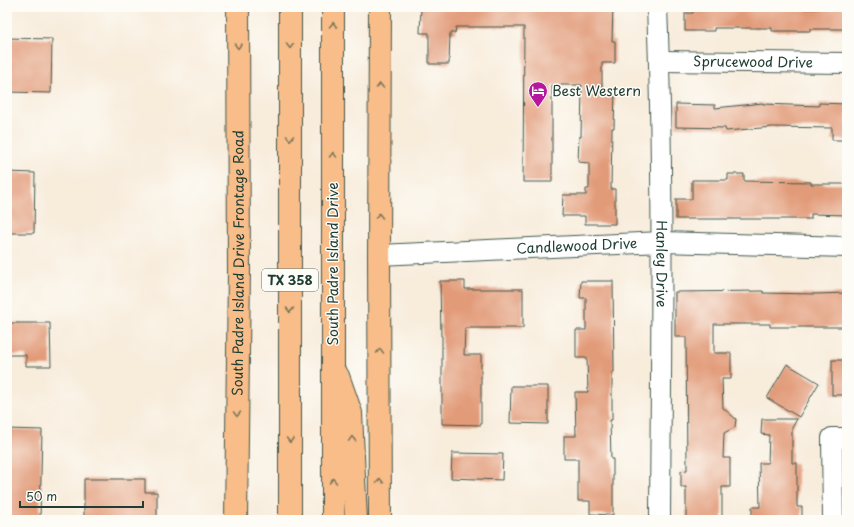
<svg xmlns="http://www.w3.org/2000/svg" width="854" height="527" font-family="'Playpen Sans',sans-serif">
  <rect width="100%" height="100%" fill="#fdfcf7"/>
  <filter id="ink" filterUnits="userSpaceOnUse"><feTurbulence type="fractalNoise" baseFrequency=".025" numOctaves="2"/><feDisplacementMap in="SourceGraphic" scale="8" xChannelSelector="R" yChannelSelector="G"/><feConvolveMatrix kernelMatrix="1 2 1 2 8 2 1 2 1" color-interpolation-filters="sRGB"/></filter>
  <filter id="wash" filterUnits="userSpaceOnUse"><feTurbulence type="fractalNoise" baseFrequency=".012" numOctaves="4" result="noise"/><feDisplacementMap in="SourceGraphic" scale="16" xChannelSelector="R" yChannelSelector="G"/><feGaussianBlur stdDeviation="0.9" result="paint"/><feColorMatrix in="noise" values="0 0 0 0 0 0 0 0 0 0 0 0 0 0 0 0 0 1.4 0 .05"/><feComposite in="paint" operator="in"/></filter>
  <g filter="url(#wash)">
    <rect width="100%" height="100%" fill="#f8ecdb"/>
    <g id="blocks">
      <g fill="#e29b79">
        <path d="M421,7H613L612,41H615V63H602V91L615,90L614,128H612L611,189H615V224H585V216H562L563,195H586V189H589V163L578,162L579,137H581L582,85H552V182H523L524,27H456L455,33H450L449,64H429V33H420Z"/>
        <path d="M693,7H763V9H818V7H847V29H810V31H772V28H714V31H685V13H693Z"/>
        <path d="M7,38L52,39L51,93L7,92Z"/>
        <path d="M763,103V104L819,106V103L847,104V140H832V128L773,127L726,131L725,128L676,127V104L715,105V108Z"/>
        <path d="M7,172L35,173L34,233H7Z"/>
        <path d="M728,174H744V181L811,182V184H847V215L811,214V219H676V199H692V180H728Z"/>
        <path d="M440,281H465V289H523V328H465L464,355H481V425L442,424V336H441Z"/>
        <path d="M581,281H613L614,372H612V420H610L611,459H613V515L590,514V501H578V459H564V436H576L575,392H588L587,358H576V330H586V298H580Z"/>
        <path d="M763,291V293L816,294L847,293V327H770V324H714V353H731V379H722L723,408L736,419L735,427L724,433L723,458H730V487H722V520H686V487H681V471L687,470L686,337H675V292Z"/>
        <path d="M7,323H50L51,366H26V355H7Z"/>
        <rect x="832" y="360" width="15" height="35"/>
        <path d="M787,364L819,383L799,417L767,398Z"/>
        <path d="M511,386H548V424L510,423Z"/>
        <path d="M762,419H797L792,428V463H797V507H802V520H752V507H760L759,463H768L769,435L761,434Z"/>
        <path d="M7,429L42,430L40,520H7Z"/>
        <path d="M452,453L503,454L502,480L451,478Z"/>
        <path d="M84,479H145V492H157V520H84Z"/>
      </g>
    </g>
  </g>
  <g filter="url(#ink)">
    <use href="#blocks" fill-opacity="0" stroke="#40574d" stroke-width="1"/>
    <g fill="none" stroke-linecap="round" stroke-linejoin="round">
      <defs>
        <g id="minor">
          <path id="s1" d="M657,7C664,178 661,349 660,520"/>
          <path id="s2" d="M660,61L847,63"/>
          <path id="s3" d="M379,255L662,242L847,247"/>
          <path d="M833,520L832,438H847"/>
        </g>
        <g id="major">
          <path id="s4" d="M236,520L239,270L238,7"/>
          <path d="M380,520L379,255L380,7"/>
        </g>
        <g id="highway">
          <path d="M338,376L351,413L356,520"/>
          <path d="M290,520V7"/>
          <path d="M333,520V7"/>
        </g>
      </defs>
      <use href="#minor" stroke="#40574d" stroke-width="22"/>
      <use href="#major" stroke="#40574d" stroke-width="24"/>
      <use href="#highway" stroke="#40574d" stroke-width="24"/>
      <use href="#minor" stroke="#fff" stroke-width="20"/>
      <use href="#major" stroke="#f8bd88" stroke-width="22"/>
      <use href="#highway" stroke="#f8bd88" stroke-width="22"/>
    </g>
    <defs><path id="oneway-chevron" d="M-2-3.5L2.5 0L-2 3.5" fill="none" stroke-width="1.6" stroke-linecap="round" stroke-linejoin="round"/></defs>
    <g stroke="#81775a">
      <use href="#oneway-chevron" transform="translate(333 25) rotate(-90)"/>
      <use href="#oneway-chevron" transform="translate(238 46) rotate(90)"/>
      <use href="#oneway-chevron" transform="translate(290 46) rotate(90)"/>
      <use href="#oneway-chevron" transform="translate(380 86) rotate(-90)"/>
      <use href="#oneway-chevron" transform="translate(290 138) rotate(90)"/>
      <use href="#oneway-chevron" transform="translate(333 155) rotate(-90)"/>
      <use href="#oneway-chevron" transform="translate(379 216) rotate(-90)"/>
      <use href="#oneway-chevron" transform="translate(290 310) rotate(90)"/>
      <use href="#oneway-chevron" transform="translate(380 351) rotate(-90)"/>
      <use href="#oneway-chevron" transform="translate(237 414) rotate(91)"/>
      <use href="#oneway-chevron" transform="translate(352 439) rotate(-92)"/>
      <use href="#oneway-chevron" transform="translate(290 440) rotate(90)"/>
      <use href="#oneway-chevron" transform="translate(333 481) rotate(-90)"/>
      <use href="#oneway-chevron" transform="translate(380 481) rotate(-90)"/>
    </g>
  </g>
  <defs>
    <symbol id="hotel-pin" viewBox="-11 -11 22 30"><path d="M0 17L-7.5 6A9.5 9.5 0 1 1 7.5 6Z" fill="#b5179e" stroke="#fdfcf7"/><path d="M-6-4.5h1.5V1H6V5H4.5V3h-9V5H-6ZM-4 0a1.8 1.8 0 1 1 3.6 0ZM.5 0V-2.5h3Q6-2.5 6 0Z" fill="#fff"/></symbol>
  </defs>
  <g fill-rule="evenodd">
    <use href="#hotel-pin" x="527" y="80" width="22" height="30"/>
  </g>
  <g text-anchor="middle" stroke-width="3" stroke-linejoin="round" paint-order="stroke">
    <rect fill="#fdfcf7" stroke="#62766e" stroke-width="1" x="262" y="269" width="56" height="22" rx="3"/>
    <g font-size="13" font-weight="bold" fill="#1f3d34">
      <text x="290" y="285">TX 358</text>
    </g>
    <g font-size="14" fill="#1f3d34" stroke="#fdfcf7">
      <text dy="5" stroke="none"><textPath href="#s2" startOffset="93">Sprucewood Drive</textPath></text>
      <text dy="5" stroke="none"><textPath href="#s3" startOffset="198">Candlewood Drive</textPath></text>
      <text dy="5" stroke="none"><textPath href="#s1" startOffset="257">Hanley Drive</textPath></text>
      <text dy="5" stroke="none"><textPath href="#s4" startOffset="257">South Padre Island Drive Frontage Road</textPath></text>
      <text transform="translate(333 264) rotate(-90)" y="5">South Padre Island Drive</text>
    </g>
    <g font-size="14" fill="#1f3d34" stroke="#fdfcf7" text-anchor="start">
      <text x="552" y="96">Best Western</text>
    </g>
  </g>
  <rect width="854" height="527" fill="none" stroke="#fdfcf7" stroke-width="24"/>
  <path d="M20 501v6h123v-6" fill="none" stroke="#1f3d34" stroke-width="2"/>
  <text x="26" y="501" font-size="12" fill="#1f3d34" stroke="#fdfcf7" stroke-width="3" paint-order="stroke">50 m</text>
</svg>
